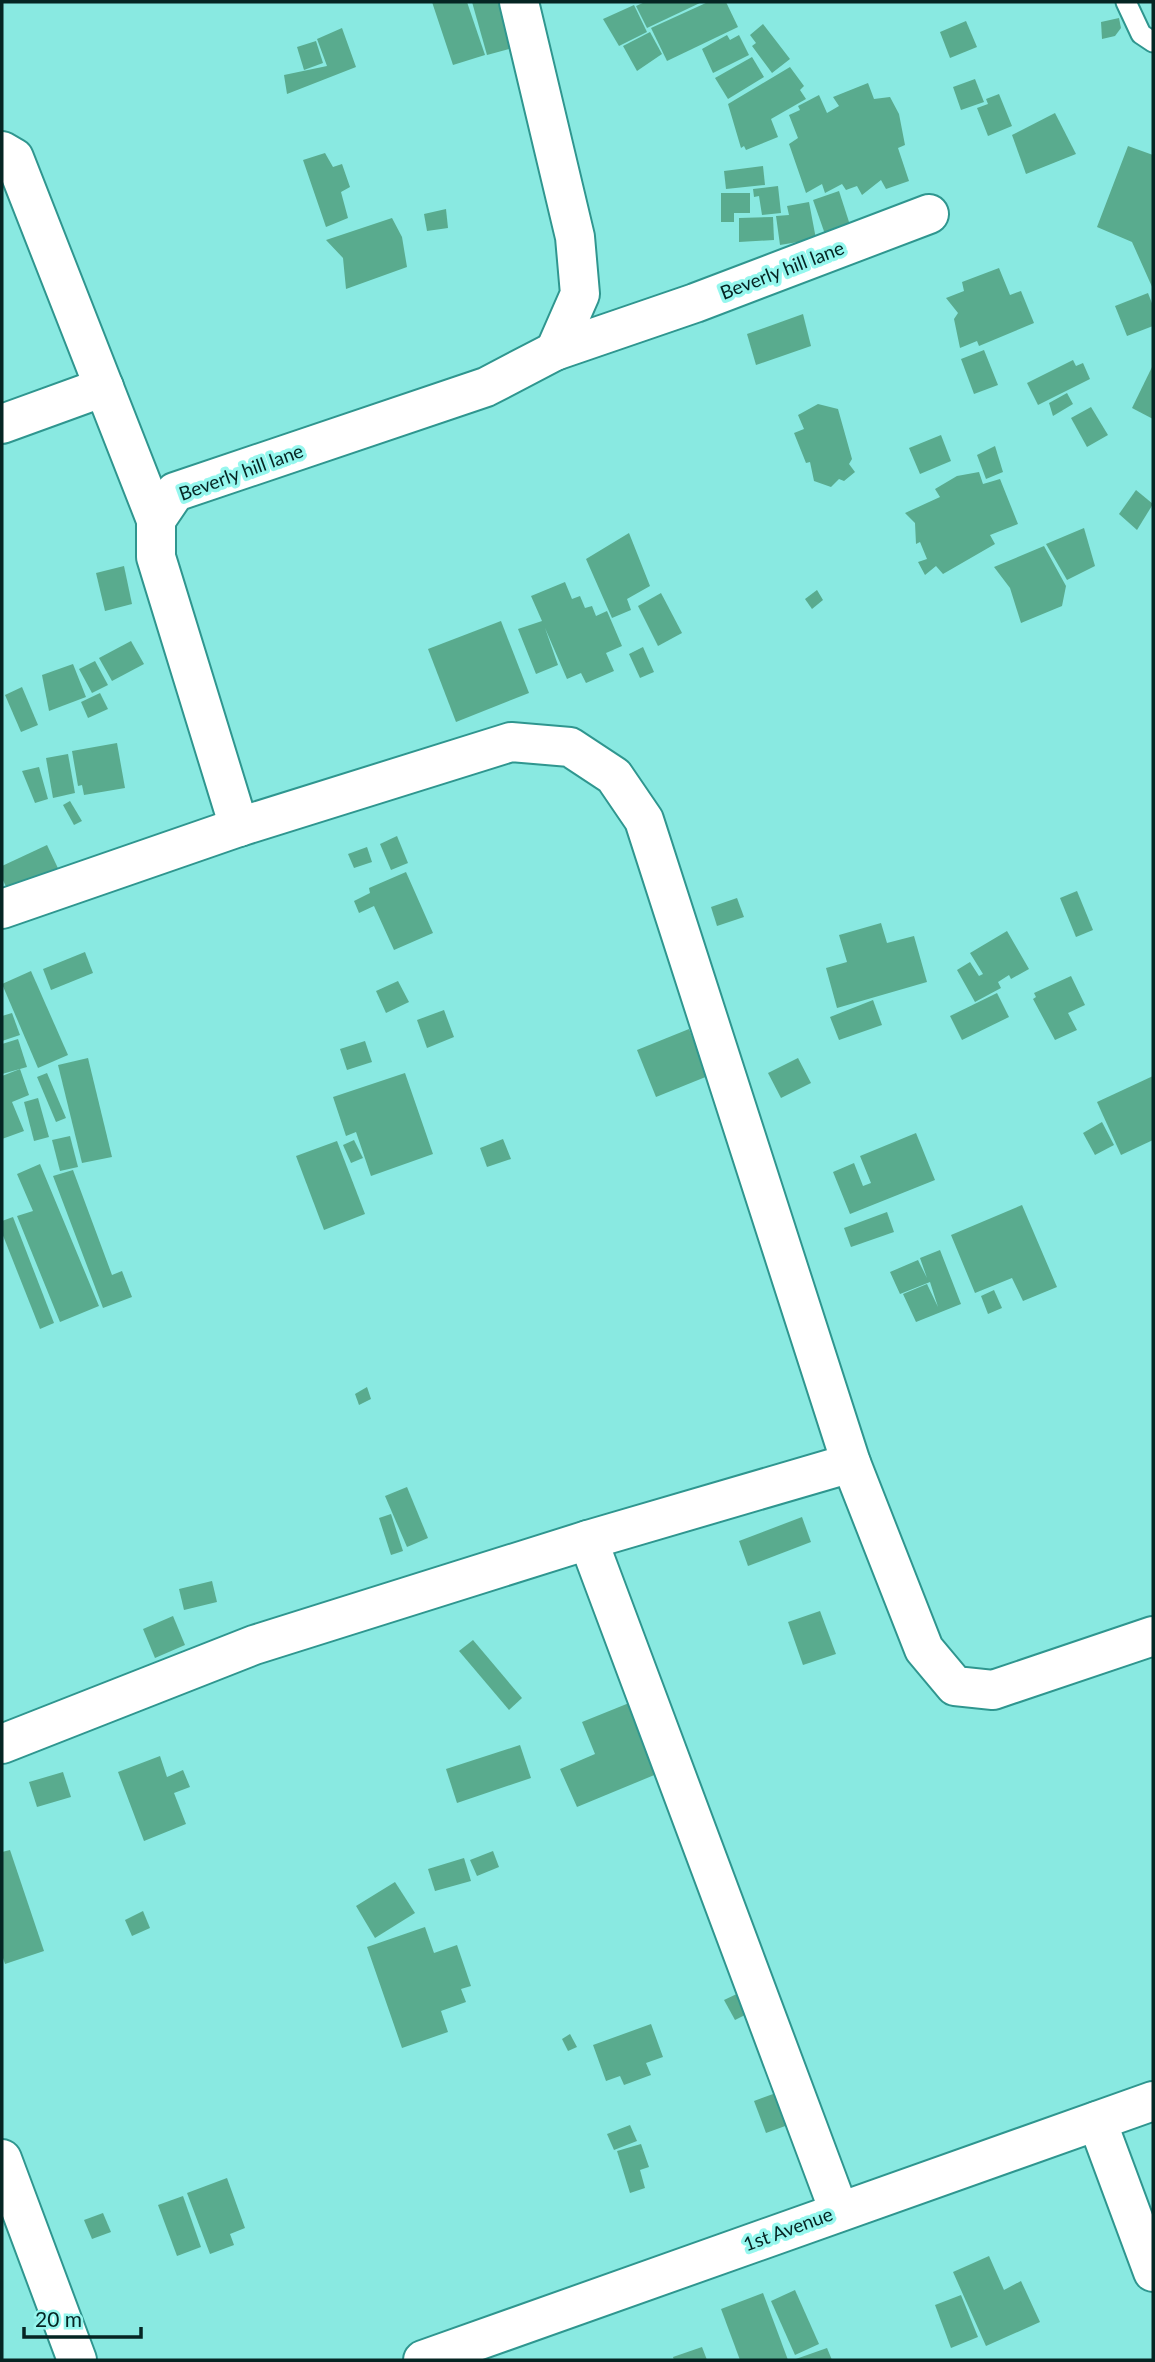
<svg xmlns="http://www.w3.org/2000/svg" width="1155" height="2362" font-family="Lato,sans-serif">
  <rect width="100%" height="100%" fill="#89e9e1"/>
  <g fill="#59ab8e">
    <path d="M432,2H467L485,55L453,65Z"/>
    <path d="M472,2H508L520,46L487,55Z"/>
    <path d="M645,2H702L647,28L636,6Z"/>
    <path d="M708,2H726L738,27L667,61L651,28Z"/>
    <path d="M634,5L647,32L619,46L603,19Z"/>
    <path d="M1119,18L1121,28L1115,36L1102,39L1101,22Z"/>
    <path d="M966,21L977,47L950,58L940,32Z"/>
    <path d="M763,24L790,59L772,73L752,46L756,43L750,35Z"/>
    <path d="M342,28L356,67L287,94L284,75L327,66L317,39Z"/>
    <path d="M650,32L662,54L637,71L623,46Z"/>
    <path d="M727,35L730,40L739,35L749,55L713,73L702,49Z"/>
    <path d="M316,41L323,63L304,70L297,47Z"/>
    <path d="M752,57L764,77L728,99L715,78Z"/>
    <path d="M790,67L804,86L800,90L806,99L771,119L778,137L746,150L744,146L741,148L728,104Z"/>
    <path d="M975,79L984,102L961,110L953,87Z"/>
    <path d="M868,83L874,99L890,97L899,114L905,145L898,148L909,181L886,189L881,180L862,195L857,186L846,190L842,184L825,193L822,184L806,193L789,144L798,138L789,115L800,110L798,106L819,95L827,113L839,106L833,97Z"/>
    <path d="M999,94L1012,126L988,136L977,108L988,104L986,99Z"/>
    <path d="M1055,113L1076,154L1026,174L1012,135Z"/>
    <path d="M1128,146L1153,155V289L1132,242L1097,227Z"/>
    <path d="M325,153L333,167L342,164L350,187L341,192L348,218L326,227L303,160Z"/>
    <path d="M763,166L765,185L726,189L724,171Z"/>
    <path d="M778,186L781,213L762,215L759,196L754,197L753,189Z"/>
    <path d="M839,191L850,225L826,237L813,200Z"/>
    <path d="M721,193H750V213H734V222H721Z"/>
    <path d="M809,202L816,239L780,245L776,216L789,215L787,206Z"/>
    <path d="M446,209L448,228L427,231L424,214Z"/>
    <path d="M773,217L774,240L739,242V218Z"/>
    <path d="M392,218L402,237L407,267L346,289L343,258L326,240Z"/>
    <path d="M999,268L1010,295L1021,291L1034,323L979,346L977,341L960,348L954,319L958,313L946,298L964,291L962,282Z"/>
    <path d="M1148,293L1153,306V326L1127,336L1115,306Z"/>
    <path d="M803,314L811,346L756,365L747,334Z"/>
    <path d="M984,350L998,385L974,394L961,359Z"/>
    <path d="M1073,360L1076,366L1083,363L1090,379L1038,405L1027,383Z"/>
    <path d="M1153,365V419L1132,408Z"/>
    <path d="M1067,393L1073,404L1053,416L1049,403Z"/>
    <path d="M818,404L838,409L852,459L849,464L855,472L844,481L839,479L831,487L814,481L810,462L806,463L794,433L804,429L798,415Z"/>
    <path d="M1091,407L1108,435L1087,447L1071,418Z"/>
    <path d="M941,435L951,461L920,474L909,448Z"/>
    <path d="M995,446L1003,472L986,479L977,455Z"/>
    <path d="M979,472L983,484L1000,479L1018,524L990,535L995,544L943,574L936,566L925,575L918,562L927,559L920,542L916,544L915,523L905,513L940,497L935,489L957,476Z"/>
    <path d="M1136,490L1153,504L1137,530L1119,514Z"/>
    <path d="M1084,528L1095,566L1067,580L1046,544Z"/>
    <path d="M629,533L650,586L627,599L631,610L612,618L586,559Z"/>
    <path d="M1044,546L1066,586L1062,606L1021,623L1010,588L994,567Z"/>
    <path d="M124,566L132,604L105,611L96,573Z"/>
    <path d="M565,582L572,599L580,596L585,608L592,606L596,616L607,611L622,646L606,653L614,671L586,683L581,673L567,679L545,628L558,665L536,674L518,629L542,621L531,596Z"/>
    <path d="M817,590L823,600L812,609L805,599Z"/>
    <path d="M661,593L682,633L658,646L638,606Z"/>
    <path d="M501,621L529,693L456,722L428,649Z"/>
    <path d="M131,641L144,664L112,681L99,658Z"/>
    <path d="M643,647L654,672L640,678L629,654Z"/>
    <path d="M95,661L108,685L92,693L79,669Z"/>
    <path d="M73,664L86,697L49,711L42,675Z"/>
    <path d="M22,687L38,725L21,732L5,695Z"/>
    <path d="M100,693L108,709L88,718L81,702Z"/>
    <path d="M117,743L125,788L84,795L82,785L78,786L72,751Z"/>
    <path d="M68,754L75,793L53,798L46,758Z"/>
    <path d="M39,767L48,799L35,803L22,771Z"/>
    <path d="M70,801L82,821L74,825L63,805Z"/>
    <path d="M397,836L408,863L391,870L380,844Z"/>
    <path d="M47,845L64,881L14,904L2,878V866Z"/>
    <path d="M367,847L372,862L354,868L348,854Z"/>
    <path d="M406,872L433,933L394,950L374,906L359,913L354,901L370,893L369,888Z"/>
    <path d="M1077,891L1093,930L1076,937L1060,898Z"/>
    <path d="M737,898L744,917L717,926L711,907Z"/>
    <path d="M881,923L887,943L914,936L927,982L837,1008L826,968L847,962L839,935Z"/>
    <path d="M1007,931L1029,969L1011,979L1009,975L998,982L1001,988L975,1002L957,970L970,962L979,976L983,974L970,953Z"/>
    <path d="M85,952L93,973L51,990L43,969Z"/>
    <path d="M31,971L68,1055L38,1068L2,984Z"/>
    <path d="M1071,976L1085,1005L1068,1013L1077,1030L1055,1040L1033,999L1036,997L1034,993Z"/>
    <path d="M398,981L409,1002L386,1013L376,991Z"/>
    <path d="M997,993L1009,1017L962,1040L950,1016Z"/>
    <path d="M873,1000L882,1025L839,1040L830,1017Z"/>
    <path d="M444,1010L454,1037L427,1048L417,1020Z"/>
    <path d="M12,1013L20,1035L2,1041V1016Z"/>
    <path d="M689,1029L708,1076L656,1097L637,1050Z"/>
    <path d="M18,1039L27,1067L2,1074V1044Z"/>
    <path d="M365,1041L372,1062L347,1070L340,1049Z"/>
    <path d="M88,1058L112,1157L82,1163L58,1065Z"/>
    <path d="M798,1058L811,1083L781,1098L768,1073Z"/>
    <path d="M20,1069L29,1095L12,1102L24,1131L2,1139V1076Z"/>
    <path d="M47,1073L66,1118L56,1122L37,1077Z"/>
    <path d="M405,1073L433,1154L371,1176L356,1132L346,1136L333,1097Z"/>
    <path d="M1153,1076V1140L1121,1155L1097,1102Z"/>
    <path d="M38,1098L49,1137L34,1141L24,1102Z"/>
    <path d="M1102,1122L1114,1145L1095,1155L1083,1133Z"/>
    <path d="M916,1133L935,1180L850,1214L833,1172L854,1163L863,1186L871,1183L860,1156Z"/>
    <path d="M70,1136L78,1167L60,1171L52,1140Z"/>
    <path d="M503,1139L511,1159L487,1167L480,1148Z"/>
    <path d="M354,1140L363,1158L351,1163L343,1145Z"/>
    <path d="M337,1141L365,1214L324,1230L296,1156Z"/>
    <path d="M40,1164L99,1306L60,1322L17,1216L33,1211L17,1174Z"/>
    <path d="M73,1170L112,1275L122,1271L132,1297L103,1308L53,1176Z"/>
    <path d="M1022,1205L1057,1287L1023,1301L1012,1278L975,1293L951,1235Z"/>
    <path d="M887,1212L894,1232L851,1247L844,1228Z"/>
    <path d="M13,1217L54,1323L40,1329L2,1233V1221Z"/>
    <path d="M940,1250L961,1304L916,1322L903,1294L927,1284L938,1307L930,1282L900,1294L890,1272L918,1260L927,1278L920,1258Z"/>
    <path d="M994,1290L1002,1308L988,1314L981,1296Z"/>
    <path d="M367,1387L371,1399L359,1405L355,1394Z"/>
    <path d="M407,1487L428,1538L407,1547L385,1496Z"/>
    <path d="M391,1514L403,1551L391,1555L379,1518Z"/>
    <path d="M802,1517L811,1542L748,1566L739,1541Z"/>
    <path d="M212,1581L217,1602L184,1610L179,1589Z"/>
    <path d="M820,1611L836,1654L803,1665L788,1622Z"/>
    <path d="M173,1616L185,1645L155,1658L143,1629Z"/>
    <path d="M473,1640L522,1698L509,1710L459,1651Z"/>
    <path d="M634,1701L664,1771L577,1807L560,1769L595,1754L582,1722Z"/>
    <path d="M520,1745L531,1778L457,1803L446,1769Z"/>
    <path d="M160,1756L167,1777L183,1770L190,1787L174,1793L186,1824L144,1841L118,1772Z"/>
    <path d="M63,1772L71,1797L37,1807L29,1782Z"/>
    <path d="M10,1850L44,1951L5,1964L2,1955V1852Z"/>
    <path d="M493,1851L499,1867L477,1876L470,1860Z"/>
    <path d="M464,1858L471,1881L435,1891L428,1869Z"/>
    <path d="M395,1882L415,1913L375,1938L356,1906Z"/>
    <path d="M143,1911L150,1928L132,1936L125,1920Z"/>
    <path d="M425,1927L434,1953L457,1945L471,1986L461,1989L466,2002L441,2011L448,2032L402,2048L367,1947Z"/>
    <path d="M741,1992L751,2012L735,2020L724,2000Z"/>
    <path d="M651,2024L663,2057L646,2063L651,2075L624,2085L620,2076L606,2081L593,2045Z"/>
    <path d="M570,2034L577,2047L568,2051L562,2039Z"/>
    <path d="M787,2089L799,2121L766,2133L754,2101Z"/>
    <path d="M630,2125L637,2141L614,2150L607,2134Z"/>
    <path d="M641,2144L649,2167L640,2170L645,2188L630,2193L617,2151Z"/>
    <path d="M227,2178L245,2228L230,2234L234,2245L210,2254L187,2193Z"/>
    <path d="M183,2196L201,2247L177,2256L158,2205Z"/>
    <path d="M103,2213L111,2232L92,2239L84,2220Z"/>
    <path d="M989,2256L1004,2290L1021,2281L1040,2322L986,2346L953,2272Z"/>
    <path d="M795,2290L819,2344L795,2355L771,2301Z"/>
    <path d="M763,2293L788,2360H740L721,2309Z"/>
    <path d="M961,2295L978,2337L951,2348L935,2305Z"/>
    <path d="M702,2347L707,2360H674L673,2357Z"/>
    <path d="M827,2348L832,2360H793Z"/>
  </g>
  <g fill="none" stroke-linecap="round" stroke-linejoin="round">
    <defs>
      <path id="lane" d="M1126,2L1141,34L1153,42"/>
      <g id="street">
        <path d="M519,2L575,237L580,294L555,351"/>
        <path d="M2,151L14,158L156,520"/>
        <path d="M2,424L104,387"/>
        <path d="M239,827L156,557V520L175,492L486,387L555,351L695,303L929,214"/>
        <path d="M2,909L239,827L511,742L570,747L614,776L644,820L851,1463L924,1649L955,1686L993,1690L1153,1636"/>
        <path d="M588,1540L839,2211"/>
        <path d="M2,1744L254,1645L588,1540L851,1463"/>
        <path d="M1097,2121L1153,2272"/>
        <path d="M2,2159L77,2360"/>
        <path d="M423,2360L1153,2101"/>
      </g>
    </defs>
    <use href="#lane" stroke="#2f968f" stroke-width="23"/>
    <use href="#street" stroke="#2f968f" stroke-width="42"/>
    <use href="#lane" stroke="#fff" stroke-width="19"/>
    <use href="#street" stroke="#fff" stroke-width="38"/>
  </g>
  <g text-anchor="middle" stroke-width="7" stroke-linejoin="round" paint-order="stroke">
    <g font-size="19" fill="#052523" stroke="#96f7ee">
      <text transform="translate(782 270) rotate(-21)" y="7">Beverly hill lane</text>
      <text transform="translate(241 472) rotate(-20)" y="7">Beverly hill lane</text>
      <text transform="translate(788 2229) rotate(-20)" y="7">1st Avenue</text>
    </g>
  </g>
  <rect width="1155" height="2362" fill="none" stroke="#052523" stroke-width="7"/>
  <path d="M24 2327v10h117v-10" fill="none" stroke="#052523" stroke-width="3.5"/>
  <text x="35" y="2327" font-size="21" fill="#052523" stroke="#96f7ee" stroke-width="5" paint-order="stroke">20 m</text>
</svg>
